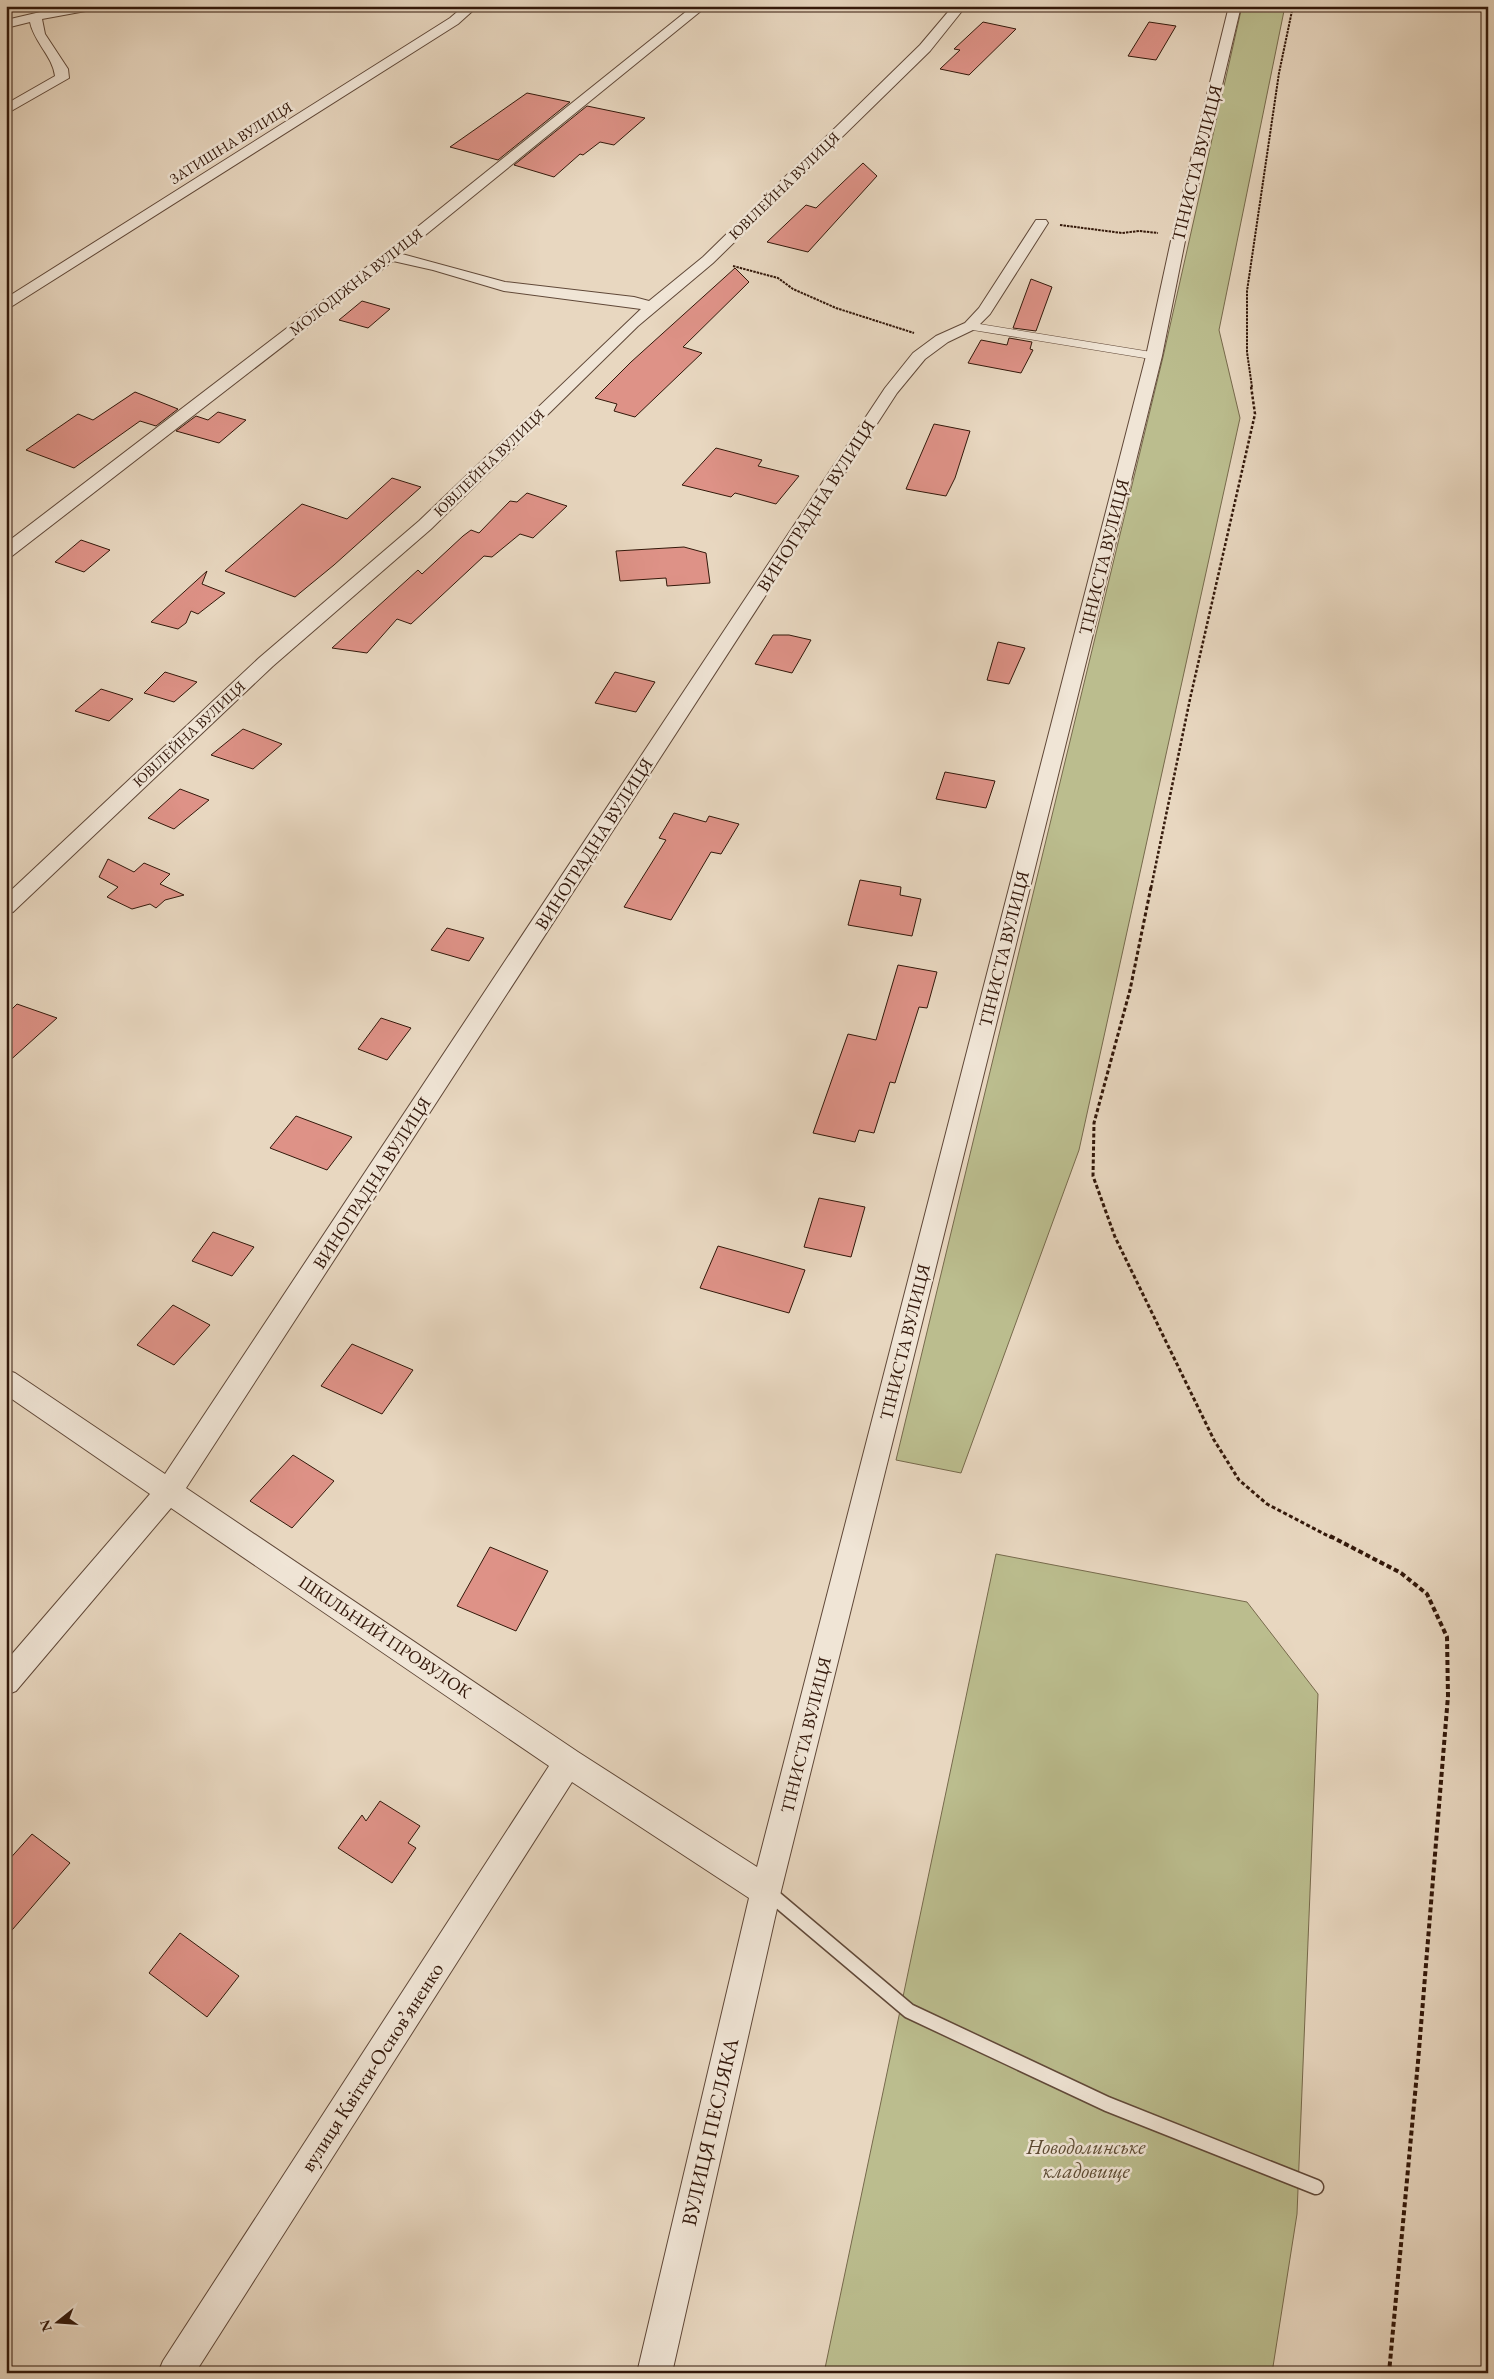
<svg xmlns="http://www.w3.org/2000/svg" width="1494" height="2379" font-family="'EB Garamond',serif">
  <rect width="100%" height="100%" fill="#e8d7c0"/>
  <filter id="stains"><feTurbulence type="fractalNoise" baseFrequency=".004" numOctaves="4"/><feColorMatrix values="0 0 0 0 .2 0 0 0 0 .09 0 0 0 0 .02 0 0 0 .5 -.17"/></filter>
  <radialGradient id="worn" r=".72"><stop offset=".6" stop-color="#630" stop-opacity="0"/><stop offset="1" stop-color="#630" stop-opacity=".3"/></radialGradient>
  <g fill="#bbbd8e" stroke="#776a4c">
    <path d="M1242,6H1285L1219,330L1240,418L1079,1150L961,1473L896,1460L1163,357Z"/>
    <path d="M996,1554L1247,1602L1318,1694L1297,2214L1272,2373H824Z"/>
  </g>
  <g fill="#de9287" stroke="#33180a">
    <path d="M983,22L1016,29L969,75L940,69L960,50L954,49Z"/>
    <path d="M1149,22L1176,26L1156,60L1128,56Z"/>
    <path d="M527,93L570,102L498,160L450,147Z"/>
    <path d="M587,106L645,118L614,145L600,142L583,155L580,154L554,177L514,165Z"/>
    <path d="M863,163L877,176L808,252L767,242L806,205L816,208Z"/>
    <path d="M735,268L749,282L683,347L702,353L635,417L614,411L617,404L595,398L631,362Z"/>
    <path d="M1031,279L1052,287L1036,331L1013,328Z"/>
    <path d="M362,301L390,309L368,328L339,320Z"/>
    <path d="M1009,338L1032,342L1030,349L1033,350L1021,373L968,363L981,340L1007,345Z"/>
    <path d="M135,392L178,409L156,426L140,421L74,468L26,450L78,414L93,420Z"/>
    <path d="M218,412L246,420L219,443L176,431L196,416L208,420Z"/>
    <path d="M934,424L970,431L955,478L946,496L906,489Z"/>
    <path d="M716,448L762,460L758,466L799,476L776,504L735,493L731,497L682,485Z"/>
    <path d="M392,478L421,487L334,565L295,597L225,571L302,504L347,519Z"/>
    <path d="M527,493L567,506L533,538L520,534L492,557L484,556L411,624L397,619L367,653L332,648L418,570L422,574L463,536L471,530L479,533L510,501L517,502Z"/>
    <path d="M81,540L110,550L84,572L55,562Z"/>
    <path d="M684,547L706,553L710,583L667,586L666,578L620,581L616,551Z"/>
    <path d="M207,571L202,584L225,593L198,614L191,611L186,623L178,629L151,622Z"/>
    <path d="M773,635H789L811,640L792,673L755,664Z"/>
    <path d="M998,642L1025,648L1009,684L987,680Z"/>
    <path d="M165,672L197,682L174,702L144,693Z"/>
    <path d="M615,672L655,682L636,712L595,703Z"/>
    <path d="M101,689L133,699L109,721L75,711Z"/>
    <path d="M243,729L282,744L253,769L211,755Z"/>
    <path d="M945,772L995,781L986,808L936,799Z"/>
    <path d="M180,789L209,800L174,829L148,818Z"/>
    <path d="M674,813L706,822L709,816L739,824L721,854L711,852L671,920L624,907L666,840L659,838Z"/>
    <path d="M108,859L134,872L144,863L170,874L160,884L184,895L165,900L156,908L150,904L132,909L107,897L118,887L99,877Z"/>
    <path d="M860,880L901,887L900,895L921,899L912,936L848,925Z"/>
    <path d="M447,928L484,938L469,961L431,950Z"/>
    <path d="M898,965L937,972L927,1008L919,1007L895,1083L890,1082L874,1133L859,1130L855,1142L813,1133L848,1034L876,1040Z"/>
    <path d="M17,1004L57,1018L6,1064V1015Z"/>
    <path d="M381,1018L411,1028L387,1060L358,1049Z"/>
    <path d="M296,1116L352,1137L327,1170L270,1148Z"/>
    <path d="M819,1198L865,1207L851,1257L804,1247Z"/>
    <path d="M213,1232L254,1247L232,1276L192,1261Z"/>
    <path d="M718,1246L805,1270L789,1313L700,1288Z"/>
    <path d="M173,1305L210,1325L174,1365L137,1345Z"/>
    <path d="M352,1344L413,1370L382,1414L321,1386Z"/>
    <path d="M293,1455L334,1481L292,1528L250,1501Z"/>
    <path d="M490,1547L548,1571L516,1631L457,1606Z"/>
    <path d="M380,1801L420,1826L408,1843L416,1848L392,1883L338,1848L362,1815L366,1821Z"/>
    <path d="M32,1834L70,1863L6,1937V1863Z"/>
    <path d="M180,1933L239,1976L207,2017L149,1973Z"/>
  </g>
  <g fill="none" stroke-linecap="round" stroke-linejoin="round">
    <defs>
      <path id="lane-far1" d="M970,326L1154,356"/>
      <path id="lane" d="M768,1892L909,2011L1107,2104L1316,2187"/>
      <g id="street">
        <path d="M66,6H97L91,10L42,19L45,34L68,69L69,78L6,114V104L55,76C53,57 34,42 30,22L6,28V20Z"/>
        <path d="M464,6H478L458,24L6,310V298L450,18Z"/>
        <path d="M693,6H707L402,254L505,282L634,297L649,301L703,257L920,45L953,6H966L930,51L713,263L638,326L431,529L273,666L13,912L6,914V895L259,658L419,521L641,309L504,291L433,270L393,261L12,556L6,557V543L385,253Z"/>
        <path d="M1229,6H1241L1186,236L1162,356L781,1891L672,2373H637L749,1898L572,1782L195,2373H158L163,2361L549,1766L171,1508L16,1691L6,1695V1661L150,1494L6,1395V1370L15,1373L165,1474L885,388L913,353L936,336L965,323L979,308L1036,220H1046L1048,223L990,314L975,329L948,342L925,359L897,393L186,1488L578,1752L757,1867L1146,356L1172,236Z"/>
      </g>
    </defs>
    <use href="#lane-far1" stroke="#604838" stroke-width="8"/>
    <use href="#lane" stroke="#604838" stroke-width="17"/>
    <use href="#street" stroke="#604838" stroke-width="2"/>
    <g stroke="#33180a" stroke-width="2" stroke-dasharray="2.5 1" stroke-linecap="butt">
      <path d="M1060,225L1122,233L1139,231L1158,233"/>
      <path d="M733,266L778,278L793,289L836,308L914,333"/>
      <path d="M1252,387L1247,352V291L1279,73L1293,6"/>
    </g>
    <path stroke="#33180a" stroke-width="2.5" stroke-dasharray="3 2" stroke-linecap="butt" d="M1151,888L1190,699L1255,414L1251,386"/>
    <path stroke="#33180a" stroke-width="3" stroke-dasharray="4 2.5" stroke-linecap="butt" d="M1151,887L1130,990L1094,1123L1093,1176L1115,1237L1214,1440L1239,1480L1267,1504L1332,1538"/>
    <path stroke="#33180a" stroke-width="4" stroke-dasharray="5 3" stroke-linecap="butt" d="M1330,1536L1401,1573L1427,1594L1447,1637L1448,1696L1418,2062L1389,2373"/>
    <use href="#lane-far1" stroke="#f0e5d6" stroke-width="7"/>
    <use href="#lane" stroke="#f0e5d6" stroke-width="14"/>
    <use href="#street" fill="#f0e5d6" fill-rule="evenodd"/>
  </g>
  <g text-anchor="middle" stroke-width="5" stroke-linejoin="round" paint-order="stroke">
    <g font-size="15" fill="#33180a" stroke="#f0e5d6">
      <text transform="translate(231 143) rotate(-32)" y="5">ЗАТИШНА ВУЛИЦЯ</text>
      <text transform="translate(784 186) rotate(-44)" y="5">ЮВІЛЕЙНА ВУЛИЦЯ</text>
      <text transform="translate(356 282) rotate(-38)" y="5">МОЛОДІЖНА ВУЛИЦЯ</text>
      <text transform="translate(489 463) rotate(-44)" y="5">ЮВІЛЕЙНА ВУЛИЦЯ</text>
      <text transform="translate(189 734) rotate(-43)" y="5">ЮВІЛЕЙНА ВУЛИЦЯ</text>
    </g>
    <g font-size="18" fill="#33180a" stroke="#f0e5d6">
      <text transform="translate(1197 163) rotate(-76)" y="6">ТІНИСТА ВУЛИЦЯ</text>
      <text transform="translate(816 506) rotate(-57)" y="6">ВИНОГРАДНА ВУЛИЦЯ</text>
      <text transform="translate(1104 557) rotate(-76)" y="6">ТІНИСТА ВУЛИЦЯ</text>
      <text transform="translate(594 844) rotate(-57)" y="6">ВИНОГРАДНА ВУЛИЦЯ</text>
      <text transform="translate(1004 949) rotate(-76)" y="6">ТІНИСТА ВУЛИЦЯ</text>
      <text transform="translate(372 1183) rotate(-57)" y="6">ВИНОГРАДНА ВУЛИЦЯ</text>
      <text transform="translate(905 1342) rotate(-76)" y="6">ТІНИСТА ВУЛИЦЯ</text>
      <text transform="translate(385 1637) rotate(34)" y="6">ШКІЛЬНИЙ ПРОВУЛОК</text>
      <text transform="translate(806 1735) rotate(-76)" y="6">ТІНИСТА ВУЛИЦЯ</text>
    </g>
    <g font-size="21" fill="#33180a" stroke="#f0e5d6">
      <text transform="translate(372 2067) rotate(-57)" y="7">вулиця Квітки-Основʼяненко</text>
      <text transform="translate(710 2132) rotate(-77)" y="7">ВУЛИЦЯ ПЕСЛЯКА</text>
    </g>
    <g font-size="21" font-style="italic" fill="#5c4a32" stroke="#f0e5d6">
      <text x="1086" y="2154">Новодолинське<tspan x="1086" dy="24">кладовище</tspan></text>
    </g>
  </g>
  <rect width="1494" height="2379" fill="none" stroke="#e8d7c0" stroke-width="25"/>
  <rect x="8" y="8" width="1479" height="2364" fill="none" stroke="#33180a" stroke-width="2.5"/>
  <rect x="12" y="12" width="1469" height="2354" fill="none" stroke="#33180a"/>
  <g transform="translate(58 2322) rotate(253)" stroke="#f0e5d6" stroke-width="4" paint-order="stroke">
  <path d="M0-4L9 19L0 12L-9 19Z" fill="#33180a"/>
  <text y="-8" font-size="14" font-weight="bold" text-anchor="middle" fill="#33180a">N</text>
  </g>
  <rect width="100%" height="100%" filter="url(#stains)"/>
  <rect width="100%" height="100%" fill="url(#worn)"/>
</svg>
